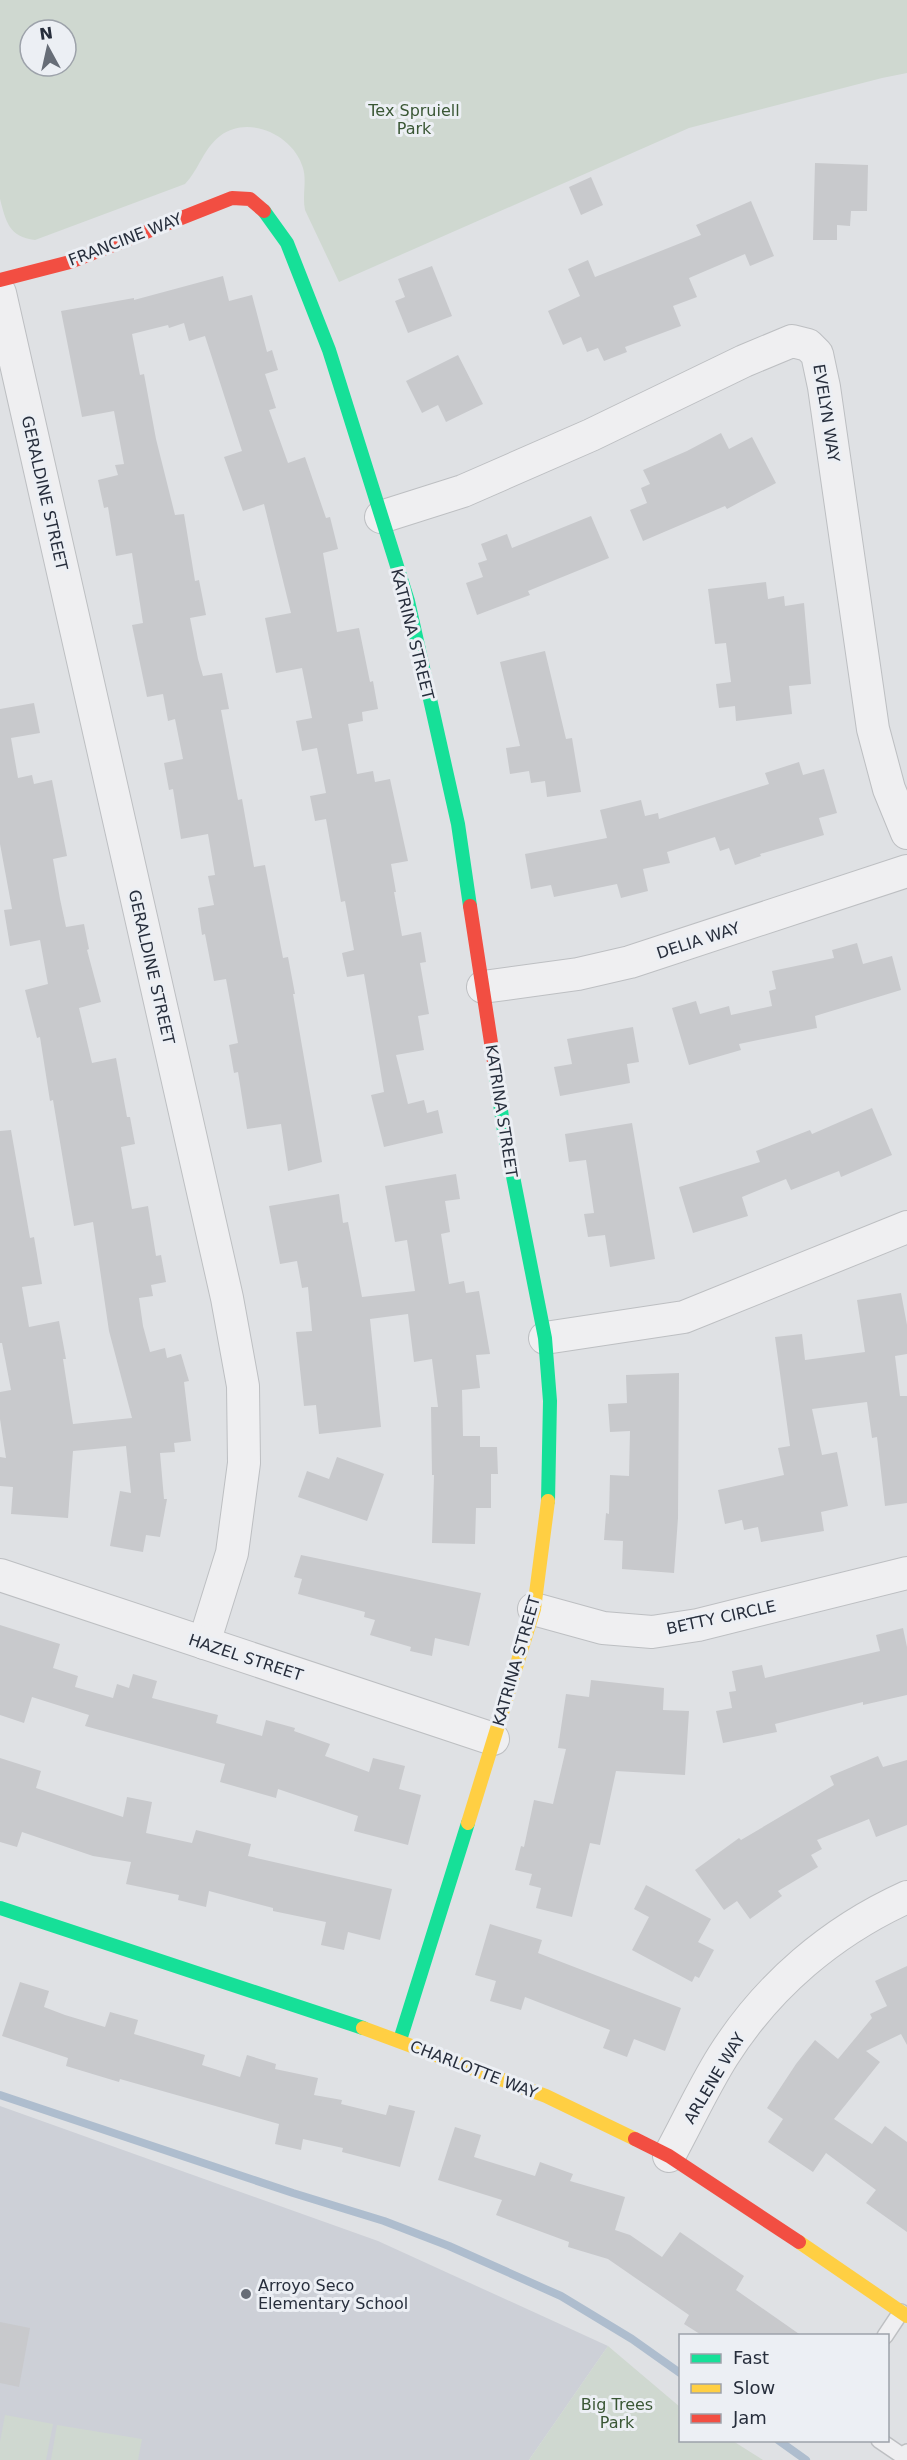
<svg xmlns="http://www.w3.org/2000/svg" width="907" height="2460" font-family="'DejaVu Sans',sans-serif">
  <rect width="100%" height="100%" fill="#dfe1e4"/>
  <path fill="#cdd0d7" d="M0,2106L378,2241L608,2346L529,2460H0Z"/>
  <g fill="#cfd8d0" fill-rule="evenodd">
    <path d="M0,0H907V73L882,78L689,128L339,282L305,210C302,195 307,182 303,168C294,135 248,114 220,136C203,149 200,168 185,184L35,240C9,237 6,222 0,199ZM30,30H66V66H30Z"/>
    <path d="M608,2346L680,2407V2440L733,2441L763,2460H529Z"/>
    <path d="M5,2415L53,2424L46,2460H0V2442Z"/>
    <path d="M57,2425L142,2439L138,2460H51Z"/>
  </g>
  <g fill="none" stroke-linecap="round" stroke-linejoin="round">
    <g stroke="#aebdce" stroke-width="8">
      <path d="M0,2095L293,2193L384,2221L449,2246L561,2296L632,2339L680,2373"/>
      <path d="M778,2440L806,2460"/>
    </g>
  </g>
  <g fill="#c8c9cc">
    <path d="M815,163L868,165L867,211H851L850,226L837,225V240H813Z"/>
    <path d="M591,177L603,205L581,215L569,187Z"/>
    <path d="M751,201L774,256L750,266L745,254L689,278L697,297L673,306L681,326L625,347L627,352L604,361L598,348L587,352L581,337L563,345L548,311L580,296L568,269L588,260L595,277L701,235L696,225Z"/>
    <path d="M432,266L452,316L408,333L395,301L405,297L398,279Z"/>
    <path d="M223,276L229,301L252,295L267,352L272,350L278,370L265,374L276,408L269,410L288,463L305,457L326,518L330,517L338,549L323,553L337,632L359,628L370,682L373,681L378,709L362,712L363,721L348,724L357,774L373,771L375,782L390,779L408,861L391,864L396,892H394L402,936L421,932L426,962L420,963L429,1014L418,1016L424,1050L396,1055L408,1104L424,1100L427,1113L438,1110L443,1133L384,1147L371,1095L384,1092L364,974L347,977L342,953L354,950L345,901L341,902L326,819L315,821L310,796L326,793L317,748L302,751L296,721L312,718L302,668L276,673L265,618L291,613L264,504L243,511L224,457L242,451L205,336L189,341L184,323L169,328L168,325L132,334L140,375L144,374L156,439L175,515L184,514L195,581L199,580L206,615L190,618L198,659L203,676L222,673L229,709L221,710L238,800L242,799L254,867L265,865L283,958L288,957L295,994H293L322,1162L288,1171L281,1124L247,1129L238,1072L234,1073L229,1045L238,1043L226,979L214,981L205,934L202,935L198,908L214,905L208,876L215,875L208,834L181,839L173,789L169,790L164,763L183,759L175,719L168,721L163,694L147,697L132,625L143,623L132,553L116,556L108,507L104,508L98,480L118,475L115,465L124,464L114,411L82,417L61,311L134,298V300Z"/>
    <path d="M458,355L483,404L446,422L438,405L422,413L406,381Z"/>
    <path d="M721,433L729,449L752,437L776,483L727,509L725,506L643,541L630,510L647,503L641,488L650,484L643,470L687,451Z"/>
    <path d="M591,516L609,558L528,591L530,595L477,615L466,583L483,577L478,563L487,560L481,544L507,534L512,548Z"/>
    <path d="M766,582L768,599L784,596L785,606L804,603L811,684L789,686L792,714L736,721L735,706L719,708L716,684L731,682L726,643L715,644L708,589Z"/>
    <path d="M545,651L566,739L572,738L581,792L547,797L545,781L531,783L529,771L510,774L506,748L520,746L500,662Z"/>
    <path d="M34,703L40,733L11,738L18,778L32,775L34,784L52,780L67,856L53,859L60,899L66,927L84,924L89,949L87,950L101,1002L79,1008L92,1063L116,1058L127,1117H130L135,1144L121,1147L132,1209L148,1206L156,1256L161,1255L166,1282L151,1285L153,1296L139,1298L143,1326L150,1352L165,1348L167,1358L181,1354L189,1381L184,1382L191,1441L174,1443L175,1452L160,1453L164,1499H167L160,1537L146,1535L143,1552L110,1546L120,1491L131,1493L126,1446L73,1451L68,1518L11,1514L13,1487L0,1486V1457L6,1458L0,1419V1392L11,1390L2,1343H0V1131L11,1130L30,1238L34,1237L42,1284L22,1287L29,1327L59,1321L66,1359H63L73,1424L132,1418L109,1331L93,1222L74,1226L53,1100L50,1101L40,1037L37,1038L25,990L48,984L40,940L10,946L4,910L12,909L0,844V709Z"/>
    <path d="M799,762L803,775L824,769L837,813L819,818L824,835L760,854L761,856L735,865L729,848L720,851L715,837L667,852L670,863L643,869L648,891L621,898L617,884L554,897L551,885L531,889L525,854L607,838L600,810L641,800L645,816L658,813L659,819L769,784L765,773Z"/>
    <path d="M857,943L863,964L892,956L901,990L815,1016L817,1028L739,1044L741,1050L689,1065L672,1008L696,1001L700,1014L729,1006L731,1015L772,1006L769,991L776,989L772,971L834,958L832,950Z"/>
    <path d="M633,1027L639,1062L627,1064L630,1083L560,1096L554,1067L572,1064L567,1039Z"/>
    <path d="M872,1108L892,1155L841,1177L839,1171L791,1190L786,1179L742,1197L748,1216L693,1233L679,1187L760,1162L756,1151L810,1130L812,1134Z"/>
    <path d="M632,1123L655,1259L610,1267L605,1235L588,1237L584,1214L594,1213L586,1160L569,1162L565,1134Z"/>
    <path d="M456,1174L460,1199L445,1201L450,1232L441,1234L449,1284L464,1281L466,1293L479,1291L490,1354L476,1355L480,1388L462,1390L463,1436H480V1447H497L498,1474H491V1508H476L475,1544L432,1543L434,1475H432L431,1407H438L432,1359L414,1362L408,1314L370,1319L381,1427L319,1434L316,1405L304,1406L296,1332L312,1331L308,1287L302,1288L297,1261L280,1264L269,1206L339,1194L343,1223L348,1222L362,1297L415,1291L407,1240L395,1242L385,1186Z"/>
    <path d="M901,1293L907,1325V1354L895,1356L900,1396H907V1503L885,1506L877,1437L872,1438L867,1402L812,1409L822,1455L837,1452L848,1506L821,1512L824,1531L761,1542L758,1527L744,1530L742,1520L725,1524L718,1490L784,1475L778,1448L790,1446L775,1337L802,1334L805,1360L865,1352L857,1300Z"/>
    <path d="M679,1373L678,1518L674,1573L622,1569L623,1541L604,1540L606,1513L609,1514L610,1475L629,1476L630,1431L610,1432L608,1404L627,1403L626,1375Z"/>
    <path d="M337,1457L384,1474L367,1521L298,1497L307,1471L329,1479Z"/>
    <path d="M301,1555L481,1593L469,1646L435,1638L432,1656L410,1651L411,1647L370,1635L375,1620L364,1617L365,1612L298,1594L302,1579L294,1577Z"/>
    <path d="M0,1625L60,1644L53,1668L78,1676L75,1687L113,1698L117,1684L129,1688L133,1674L157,1681L152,1698L218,1715L216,1723L262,1736L266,1720L295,1728L294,1731L330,1744L325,1756L369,1772L373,1758L405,1766L399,1789L421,1795L408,1845L354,1831L358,1816L278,1789L276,1798L220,1782L225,1764L85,1726L89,1715L32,1697L24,1723L0,1715Z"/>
    <path d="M903,1628L907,1647V1695L863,1705V1702L775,1724L777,1732L723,1743L716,1711L732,1708L729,1692L736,1691L732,1671L762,1665L765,1678L880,1651L876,1635Z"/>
    <path d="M591,1680L664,1688L663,1710L689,1711L685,1775L616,1771L600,1845L590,1843L572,1917L536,1908L541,1888L529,1885L532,1874L515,1870L521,1846L524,1847L534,1800L553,1804L566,1749L558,1748L566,1694L589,1697Z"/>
    <path d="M878,1756L883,1767L907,1760V1825L876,1837L869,1819L817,1840L822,1849L811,1855L818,1867L778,1891L782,1896L750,1919L737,1901L724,1910L695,1870L739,1838L741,1840L834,1785L830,1776Z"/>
    <path d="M0,1758L41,1771L36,1788L123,1817L127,1797L152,1802L146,1833L192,1843L196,1830L251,1844L248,1856L392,1889L380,1940L348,1932L344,1950L321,1945L326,1922L273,1911V1908L209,1891L206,1907L178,1900L179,1895L126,1884L131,1862L93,1856L22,1832L17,1847L0,1842Z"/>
    <path d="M646,1885L711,1919L698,1942L714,1950L699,1978L695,1976L692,1982L632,1950L649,1917L634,1909Z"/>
    <path d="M490,1924L542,1940L538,1953L681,2008L665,2051L634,2039L627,2057L603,2048L610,2030L525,1997L521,2010L490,2001L496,1981L475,1975Z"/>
    <path d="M907,1966V2045L901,2034L866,2051L880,2062L834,2119L872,2144L885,2126L907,2142V2232L866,2203L876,2190L826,2153L813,2172L768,2142L783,2119L767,2108L796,2064L815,2040L838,2059L872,2018L870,2014L887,2006L875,1981Z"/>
    <path d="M20,1982L49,1991L44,2007L65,2015L105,2027L110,2012L138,2020L134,2034L205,2055L202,2065L240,2077L247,2055L276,2064L275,2069L318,2078L314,2095L342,2100L341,2104L386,2115L389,2105L415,2111L400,2167L342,2152L343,2148L303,2139L301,2150L275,2144L279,2124L120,2079L119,2082L66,2066L68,2058L2,2036Z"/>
    <path d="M455,2127L481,2135L474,2157L535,2176L540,2162L573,2174L570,2181L625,2197L615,2230L630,2235L662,2257L680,2232L744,2276L736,2290L802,2336H703L684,2324L689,2315L608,2259L568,2247L569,2242L496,2215L502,2200L438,2180Z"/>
    <path d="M0,2322L30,2328L19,2387L0,2383Z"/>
  </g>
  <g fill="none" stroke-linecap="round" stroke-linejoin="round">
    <defs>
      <g id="lane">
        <path d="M885,2336L901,2312"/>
        <path d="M879,2440L904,2457L907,2452"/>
      </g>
      <g id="street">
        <path d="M0,293L227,1298L243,1386L244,1463L232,1553L204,1643"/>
        <path d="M381,517L463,491L591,435L744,361L792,341L808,345L817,354L824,387L873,729L889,789L907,833"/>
        <path d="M483,987L578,974L630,962L907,871"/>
        <path d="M545,1338L684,1317L907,1227"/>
        <path d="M0,1575L493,1739"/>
        <path d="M534,1609L603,1628L652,1632L698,1625L907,1573"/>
        <path d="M669,2156C687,2123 703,2088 723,2056C768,1985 832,1931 907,1897"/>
      </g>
    </defs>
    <use href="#lane" stroke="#bdbfc2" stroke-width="18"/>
    <use href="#street" stroke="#bdbfc2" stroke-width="34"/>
    <use href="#lane" stroke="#efeff1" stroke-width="15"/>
    <use href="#street" stroke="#efeff1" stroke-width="32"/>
    <g stroke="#16e098" stroke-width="14">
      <path d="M264,211L287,243L329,350L408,601L458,824L470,906"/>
      <path d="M494,1062L504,1131L545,1338L550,1401L548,1501"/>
      <path d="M0,1908L363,2028"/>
      <path d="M400,2040L468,1823"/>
    </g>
    <g stroke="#ffcf43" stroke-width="14">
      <path d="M468,1823L534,1609L548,1501"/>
      <path d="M363,2028L546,2096L635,2139"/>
      <path d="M799,2242L907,2316"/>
    </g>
    <g stroke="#f24e42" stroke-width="14">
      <path d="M0,280L70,262L232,198L250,199L264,211"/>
      <path d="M470,906L494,1062"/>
      <path d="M635,2139L669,2156L799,2242"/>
    </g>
  </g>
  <circle fill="#676d77" stroke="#eceff4" stroke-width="2" cx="246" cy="2294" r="6"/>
  <g text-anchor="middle" stroke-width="6" stroke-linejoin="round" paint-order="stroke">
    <g font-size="16" fill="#3a5735" stroke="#eceff4">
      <text x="414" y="116">Tex Spruiell<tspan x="414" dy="18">Park</tspan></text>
      <text x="617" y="2410">Big Trees<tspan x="617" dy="18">Park</tspan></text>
    </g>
    <g font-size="16" fill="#272e3c" stroke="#eceff4">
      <text transform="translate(125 239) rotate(-21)" y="6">FRANCINE WAY</text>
      <text transform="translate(827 413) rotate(81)" y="6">EVELYN WAY</text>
      <text transform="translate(45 493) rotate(77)" y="6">GERALDINE STREET</text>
      <text transform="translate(413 634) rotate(76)" y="6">KATRINA STREET</text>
      <text transform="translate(698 940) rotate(-18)" y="6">DELIA WAY</text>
      <text transform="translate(152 967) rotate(77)" y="6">GERALDINE STREET</text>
      <text transform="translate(502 1111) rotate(81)" y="6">KATRINA STREET</text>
      <text transform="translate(721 1617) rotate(-12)" y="6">BETTY CIRCLE</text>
      <text transform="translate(246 1657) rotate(18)" y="6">HAZEL STREET</text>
      <text transform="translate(516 1661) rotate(-74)" y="6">KATRINA STREET</text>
      <text transform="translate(474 2069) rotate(21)" y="6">CHARLOTTE WAY</text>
      <text transform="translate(714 2078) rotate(-59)" y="6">ARLENE WAY</text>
    </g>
    <g font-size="16" fill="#272e3c" stroke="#eceff4" text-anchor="start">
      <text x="258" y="2291">Arroyo Seco<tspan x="258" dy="18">Elementary School</tspan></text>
    </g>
  </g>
  <rect x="679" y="2334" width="210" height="108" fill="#eceff4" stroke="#9da2aa" stroke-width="1.5"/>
  <rect x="691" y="2354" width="30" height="9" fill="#16e098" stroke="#9da2aa" stroke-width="1.5"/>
  <text x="733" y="2364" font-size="18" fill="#272e3c">Fast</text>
  <rect x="691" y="2384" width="30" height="9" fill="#ffcf43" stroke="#9da2aa" stroke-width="1.5"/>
  <text x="733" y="2394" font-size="18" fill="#272e3c">Slow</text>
  <rect x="691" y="2414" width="30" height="9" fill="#f24e42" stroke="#9da2aa" stroke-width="1.5"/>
  <text x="733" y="2424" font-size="18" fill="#272e3c">Jam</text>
  <g transform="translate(48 48) rotate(352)"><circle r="28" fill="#eceff4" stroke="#9da2aa" stroke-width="1.5"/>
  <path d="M0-4.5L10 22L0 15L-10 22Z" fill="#676d77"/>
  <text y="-9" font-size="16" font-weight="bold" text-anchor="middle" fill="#272e3c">N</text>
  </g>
</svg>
